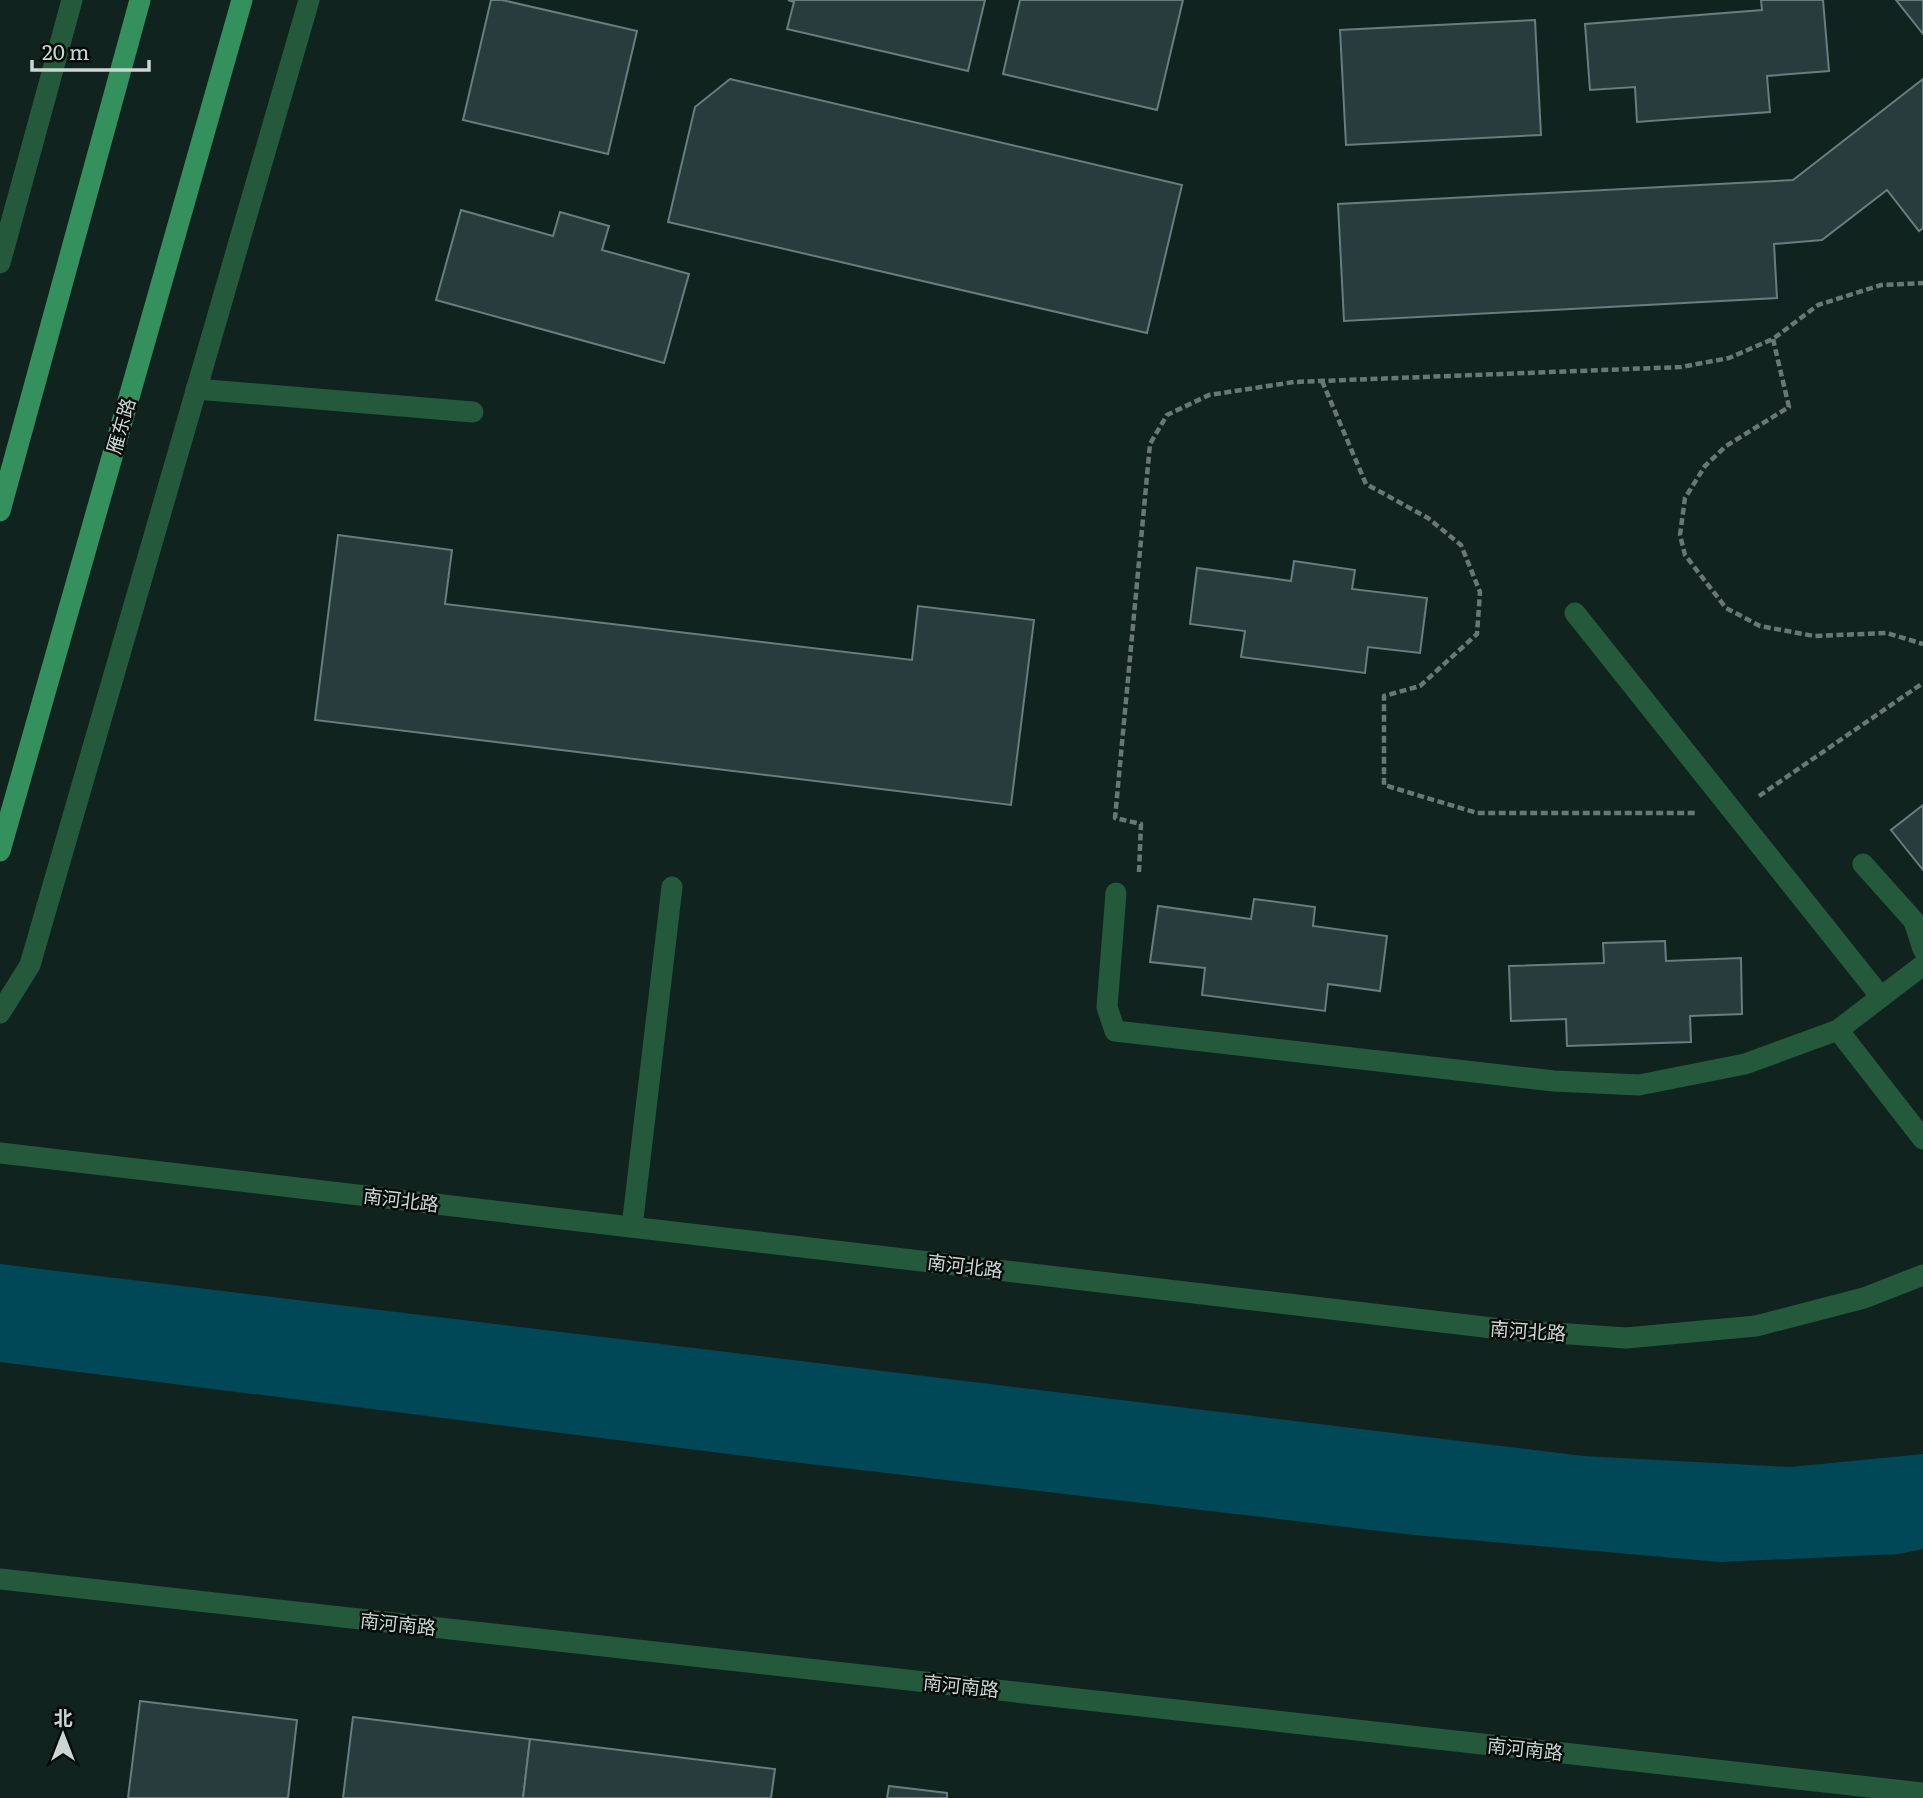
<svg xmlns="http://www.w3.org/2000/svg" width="1923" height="1798" font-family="Literata,'Noto Sans SC',serif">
  <rect width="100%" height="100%" fill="#11231f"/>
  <path fill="#004758" d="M0,1264L1584,1456L1790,1467L1923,1454V1549L1899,1554L1720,1562L1414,1535L767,1459L0,1362Z"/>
  <g fill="#283c3d" stroke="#677d7e" stroke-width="2">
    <path d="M491,0H502L637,31L608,154L463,120Z"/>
    <path d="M788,0H985L968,71L787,29L794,2Z"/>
    <path d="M1020,0H1183L1157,110L1003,74Z"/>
    <path d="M1761,0H1823L1829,71L1767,76L1770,112L1637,122L1635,87L1590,90L1585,24L1762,10Z"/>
    <path d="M1896,0H1923V34Z"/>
    <path d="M1535,20L1541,135L1346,145L1340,30Z"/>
    <path d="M730,79L1182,185L1147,333L668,222L695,107Z"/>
    <path d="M1923,79V228L1919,231L1887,190L1822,240L1774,244L1777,298L1344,321L1338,204L1793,180Z"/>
    <path d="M461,210L553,236L560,212L609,226L602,250L689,274L664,363L436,300Z"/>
    <path d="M338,535L452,550L445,604L912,660L918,606L1034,620L1011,805L315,720Z"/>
    <path d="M1294,561L1355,570L1352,589L1427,598L1420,653L1368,647L1365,673L1241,657L1245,631L1190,624L1197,568L1291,581Z"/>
    <path d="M1923,805V870L1891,830Z"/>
    <path d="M1254,899L1315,907L1313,926L1387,936L1380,991L1328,984L1325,1011L1202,995L1205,968L1150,962L1158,906L1251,919Z"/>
    <path d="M1665,941L1666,961L1741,958L1742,1014L1690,1016L1691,1042L1567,1046L1566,1019L1511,1021L1509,966L1604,963L1603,943Z"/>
    <path d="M140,1701L297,1720L288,1798H128Z"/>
    <path d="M353,1717L530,1739L523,1798H343Z"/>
    <path d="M530,1739L775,1769L771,1798H523Z"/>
    <path d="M889,1786L947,1793V1798H887Z"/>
  </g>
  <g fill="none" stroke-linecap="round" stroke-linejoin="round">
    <g stroke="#697874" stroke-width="4.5" stroke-dasharray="7 3.5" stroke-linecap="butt">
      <path d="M1773,339L1789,407L1726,446L1705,466L1685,498L1680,535L1685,555L1726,608L1760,626L1814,636L1887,633L1923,644"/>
      <path d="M1322,381L1366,484L1428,518L1461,545L1480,592L1477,634L1420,686L1384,696V785L1477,813H1696"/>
      <path d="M1759,796L1923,683"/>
      <path d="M1139,872L1141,824L1115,818L1150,444L1167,415L1209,395L1294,382L1681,367L1729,358L1773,339L1818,305L1881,285L1923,283"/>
    </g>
    <g stroke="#245a3b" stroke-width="21">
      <path d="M0,263L72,0"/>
      <path d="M196,389L473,412"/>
      <path d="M1575,613L1881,997"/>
      <path d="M1863,864L1914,921L1923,949"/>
      <path d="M1116,893L1107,1007L1115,1031L1554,1081L1639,1085L1745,1064L1838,1030L1923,965"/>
      <path d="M0,1013L30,965L309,0"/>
      <path d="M1838,1030L1923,1139"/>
      <path d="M0,1153L1501,1329L1626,1338L1756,1326L1864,1298L1923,1275"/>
      <path d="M632,1227L672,887"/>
      <path d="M0,1579L1923,1793"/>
    </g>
    <g stroke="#34905d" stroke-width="21">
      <path d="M0,511L140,0"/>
      <path d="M0,851L242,0"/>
    </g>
  </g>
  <g text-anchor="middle" stroke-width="5" stroke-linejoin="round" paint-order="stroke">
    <g font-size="19" fill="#cbd6d3" stroke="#050b09">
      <text transform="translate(121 426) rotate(-74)" y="7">雁东路</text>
      <text transform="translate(401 1200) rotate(7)" y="7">南河北路</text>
      <text transform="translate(965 1266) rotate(7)" y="7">南河北路</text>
      <text transform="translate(1528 1331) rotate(4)" y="7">南河北路</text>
      <text transform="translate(398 1624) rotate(6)" y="7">南河南路</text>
      <text transform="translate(961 1686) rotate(6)" y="7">南河南路</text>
      <text transform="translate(1525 1749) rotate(6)" y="7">南河南路</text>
    </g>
  </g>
  <g transform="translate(63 1735)" stroke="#050b09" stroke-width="5" paint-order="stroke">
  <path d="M0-5L12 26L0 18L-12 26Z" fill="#cbd6d3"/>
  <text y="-10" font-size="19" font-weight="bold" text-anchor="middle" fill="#cbd6d3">北</text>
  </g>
  <path d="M32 60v10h117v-10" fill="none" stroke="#cbd6d3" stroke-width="3.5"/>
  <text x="42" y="60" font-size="21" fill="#cbd6d3" stroke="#050b09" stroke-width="5" paint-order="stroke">20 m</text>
</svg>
